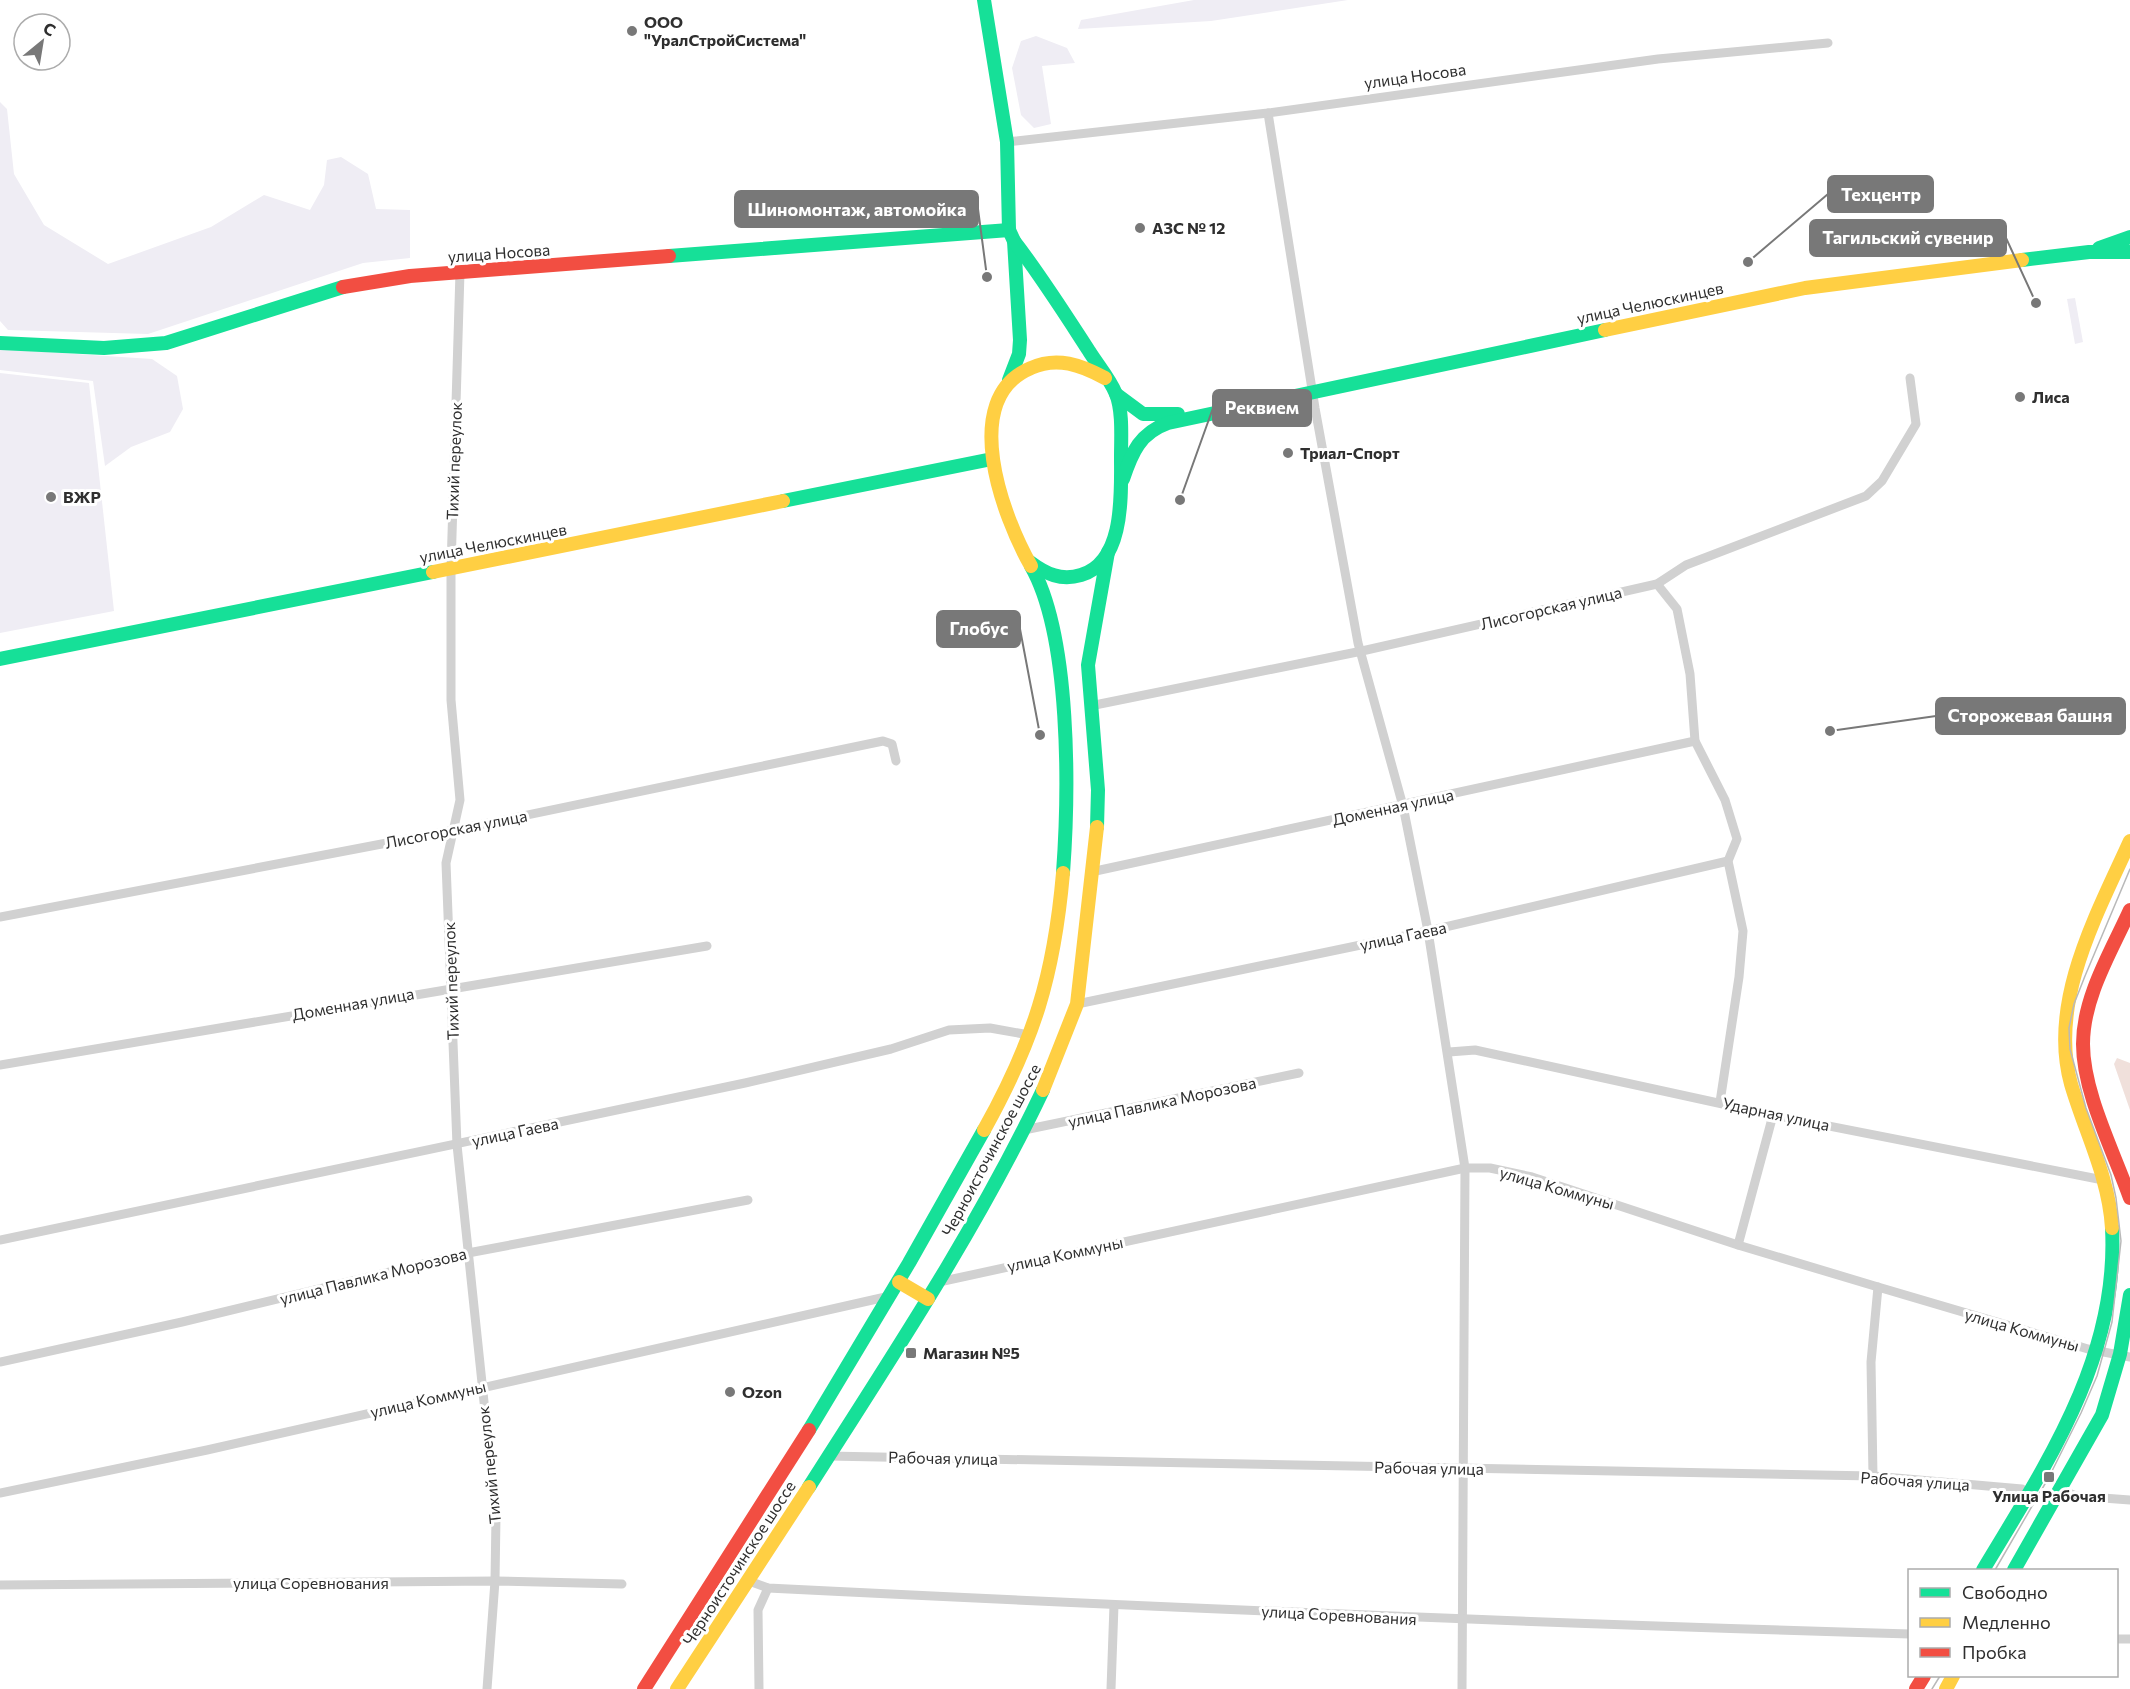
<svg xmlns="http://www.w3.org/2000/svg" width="2130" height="1689" font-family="Commissioner,sans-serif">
  <rect width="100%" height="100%" fill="#fff"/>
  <g fill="#efedf4">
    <path d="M1194,0H1348L1211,21L1078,29L1081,20Z"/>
    <path d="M1036,36L1067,48L1075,63L1042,66L1051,124L1034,128L1021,115L1012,68L1021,41Z"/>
    <path d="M0,102L7,109L14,174L44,225L108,264L211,227L264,195L310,210L324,185L327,160L341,157L368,174L376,209L410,210V258L363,263L148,334L8,330L0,321Z"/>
    <path d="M2075,298L2083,342L2075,344L2067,299Z"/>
    <path d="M0,349L152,359L177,376L183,409L170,432L131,447L105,466L93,381L0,370Z"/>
    <path d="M0,373L89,383L114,611L0,633Z"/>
  </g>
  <path fill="#f0e0db" d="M2117,1058L2130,1063V1110L2114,1064Z"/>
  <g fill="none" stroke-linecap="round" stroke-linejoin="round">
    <g stroke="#d1d1d1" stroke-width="9">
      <path d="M1268,113L1315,408L1358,643L1403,806L1428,931L1465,1168L1462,1689"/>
      <path d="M1007,142L1268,113L1658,59L1828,43"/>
      <path d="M460,272L451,568V700L460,800L446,863L457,1145L496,1516L495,1581L487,1689"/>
      <path d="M1657,584L1677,609L1690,674L1695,741L1725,800L1737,839L1728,861L1743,931L1739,977L1720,1102"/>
      <path d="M1090,706L1362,651L1657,584L1686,565L1866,496L1882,481L1916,424L1910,378"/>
      <path d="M1091,872L1695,741"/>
      <path d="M0,917L455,830L883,741L892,744L896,761"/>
      <path d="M1077,1004L1428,931L1728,861"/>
      <path d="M1449,1052L1475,1050L1773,1115L2103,1180"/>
      <path d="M0,1065L707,946"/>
      <path d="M1024,1130L1299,1073"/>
      <path d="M0,1240L745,1083L891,1049L949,1030L990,1028L1029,1035"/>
      <path d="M1738,1245L1773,1115"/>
      <path d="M939,1282L1465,1168H1490L1532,1177L1738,1245L1878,1287L2088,1349L2130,1357"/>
      <path d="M0,1362L182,1322L468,1253L748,1200"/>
      <path d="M828,1456L1873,1476L2022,1489L2028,1494"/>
      <path d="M1873,1476L1871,1362L1878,1287"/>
      <path d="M2061,1490L2076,1496L2130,1500"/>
      <path d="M0,1493L207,1450L890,1296"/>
      <path d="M749,1581L768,1588C1149,1607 1529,1623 1910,1634"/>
      <path d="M0,1585L495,1581L622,1584"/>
      <path d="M2116,1639H2130"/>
      <path d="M759,1689L758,1610L768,1588"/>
      <path d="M1111,1689L1114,1605"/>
    </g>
    <g stroke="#16e098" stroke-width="14">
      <path d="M984,0L1007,142L1009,230L1014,241L1020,340L1019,354L1009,380"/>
      <path d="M1014,241C1041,276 1065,314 1089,351C1097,364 1110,379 1116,394C1123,411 1121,438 1121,457C1121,494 1125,562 1081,575C1061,581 1046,574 1030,562"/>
      <path d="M2099,248L2130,237"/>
      <path d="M669,256L1009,230"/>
      <path d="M2022,260L2089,252H2130"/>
      <path d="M0,343L104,348L166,343L343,287"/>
      <path d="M1116,394L1143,414H1178"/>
      <path d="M1123,479C1132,452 1140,433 1168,423L1605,330"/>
      <path d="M783,501L992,459"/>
      <path d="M1031,566C1071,636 1069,792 1063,873"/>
      <path d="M0,659L433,572"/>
      <path d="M1097,827L1098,790L1088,665L1108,552"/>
      <path d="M809,1430L909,1263L984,1130"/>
      <path d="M809,1487C891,1358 977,1229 1043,1090"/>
      <path d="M1983,1570C2046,1465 2119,1357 2112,1228"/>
      <path d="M2014,1570L2102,1415L2120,1354L2130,1295"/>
    </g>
    <g stroke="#ffcf43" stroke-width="14">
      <path d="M1605,330L1805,288L2022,260"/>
      <path d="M1031,566C1003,517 958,398 1031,368C1057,356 1081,365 1105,378"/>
      <path d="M433,572L783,501"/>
      <path d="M1043,1090L1077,1004L1097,827"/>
      <path d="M984,1130C1034,1040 1054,976 1063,873"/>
      <path d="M2112,1228C2109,1177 2085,1132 2071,1084C2048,1002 2097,914 2130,841"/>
      <path d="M899,1282L928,1299"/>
      <path d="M677,1689L809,1487"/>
      <path d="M1946,1689L1953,1676"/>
    </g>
    <g stroke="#f24e42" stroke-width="14">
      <path d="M343,287L410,276L669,256"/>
      <path d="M2130,910C2111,952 2083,997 2083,1044C2083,1093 2114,1152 2130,1198"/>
      <path d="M644,1689L809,1430"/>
      <path d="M1916,1689L1924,1676"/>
    </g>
    <g stroke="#b9b9b9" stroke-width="1.5">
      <path d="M1995,1570L2049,1477L2081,1413L2097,1376L2112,1322L2121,1241L2116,1198L2111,1175L2086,1108L2070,1049L2069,1028L2074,1004L2085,976L2130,869"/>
      <path d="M1932,1689L1940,1676"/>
    </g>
  </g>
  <g fill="#787878" stroke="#fff" stroke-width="2">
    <circle cx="632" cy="31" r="6"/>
    <circle cx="1140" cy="228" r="6"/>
    <circle cx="2020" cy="397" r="6"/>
    <circle cx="1288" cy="453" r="6"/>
    <circle cx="51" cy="497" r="6"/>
    <rect x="905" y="1347" width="12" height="12" rx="3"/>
    <circle cx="730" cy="1392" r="6"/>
    <rect x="2043" y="1471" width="12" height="12" rx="3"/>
  </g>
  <g text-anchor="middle" stroke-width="6" stroke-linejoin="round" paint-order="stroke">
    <g font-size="16" font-weight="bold" fill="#2f2f2f" stroke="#fff" text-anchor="start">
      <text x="644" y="28">ООО<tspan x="644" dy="18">"УралСтройСистема"</tspan></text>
      <text x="1152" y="234">АЗС № 12</text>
      <text x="2032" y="403">Лиса</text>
      <text x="1300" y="459">Триал-Спорт</text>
      <text x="63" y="503">ВЖР</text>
      <text x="923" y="1359">Магазин №5</text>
      <text x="742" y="1398">Ozon</text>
      <text x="2049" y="1502" text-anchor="middle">Улица Рабочая</text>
    </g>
    <g font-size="16" fill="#2f2f2f" stroke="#fff">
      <text transform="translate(1415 76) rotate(-8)" y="6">улица Носова</text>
      <text transform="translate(499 253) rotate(-4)" y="6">улица Носова</text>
      <text transform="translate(1650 303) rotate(-12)" y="6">улица Челюскинцев</text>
      <text transform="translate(454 461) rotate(-88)" y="6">Тихий переулок</text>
      <text transform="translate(493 543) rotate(-11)" y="6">улица Челюскинцев</text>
      <text transform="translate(1551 608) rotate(-13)" y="6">Лисогорская улица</text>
      <text transform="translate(1393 807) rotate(-12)" y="6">Доменная улица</text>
      <text transform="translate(456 829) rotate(-11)" y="6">Лисогорская улица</text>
      <text transform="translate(1403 936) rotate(-12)" y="6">улица Гаева</text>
      <text transform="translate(451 981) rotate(-92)" y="6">Тихий переулок</text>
      <text transform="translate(353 1004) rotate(-10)" y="6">Доменная улица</text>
      <text transform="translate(1162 1102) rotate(-12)" y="6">улица Павлика Морозова</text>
      <text transform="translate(1776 1114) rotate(12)" y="6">Ударная улица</text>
      <text transform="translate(515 1132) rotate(-12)" y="6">улица Гаева</text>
      <text transform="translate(991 1150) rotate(-62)" y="6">Черноисточинское шоссе</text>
      <text transform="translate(1557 1188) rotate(16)" y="6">улица Коммуны</text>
      <text transform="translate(1065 1254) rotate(-12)" y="6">улица Коммуны</text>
      <text transform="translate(373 1276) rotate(-14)" y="6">улица Павлика Морозова</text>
      <text transform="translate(2022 1330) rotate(16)" y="6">улица Коммуны</text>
      <text transform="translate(428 1399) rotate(-13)" y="6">улица Коммуны</text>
      <text transform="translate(943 1458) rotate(1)" y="6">Рабочая улица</text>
      <text transform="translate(489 1465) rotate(-96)" y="6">Тихий переулок</text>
      <text transform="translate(1429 1468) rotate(1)" y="6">Рабочая улица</text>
      <text transform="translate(1915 1481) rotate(4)" y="6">Рабочая улица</text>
      <text transform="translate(739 1563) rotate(-57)" y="6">Черноисточинское шоссе</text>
      <text x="311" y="1589">улица Соревнования</text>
      <text transform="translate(1339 1615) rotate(3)" y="6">улица Соревнования</text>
    </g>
  </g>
  <path fill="none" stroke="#787878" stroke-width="2" d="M1748 262L1828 194M987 277L978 209M2036 303L2006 238M1180 500L1213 408M1040 735L1020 629M1830 731L1936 716"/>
  <g fill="#787878" stroke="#fff" stroke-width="2">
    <circle cx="1748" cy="262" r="6"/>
    <circle cx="987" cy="277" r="6"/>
    <circle cx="2036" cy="303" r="6"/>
    <circle cx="1180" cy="500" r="6"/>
    <circle cx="1040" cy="735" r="6"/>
    <circle cx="1830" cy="731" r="6"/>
  </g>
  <g fill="#787878" stroke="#787878" stroke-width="2">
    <rect x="1828" y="176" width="105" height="36" rx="6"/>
    <rect x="735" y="191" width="243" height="36" rx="6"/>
    <rect x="1810" y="220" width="196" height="36" rx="6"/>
    <rect x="1213" y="390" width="98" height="36" rx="6"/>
    <rect x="937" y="611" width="83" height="36" rx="6"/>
    <rect x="1936" y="698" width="189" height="36" rx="6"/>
  </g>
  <g font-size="18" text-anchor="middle" font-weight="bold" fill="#fff">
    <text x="1881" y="201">Техцентр</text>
    <text x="857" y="216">Шиномонтаж, автомойка</text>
    <text x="1908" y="244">Тагильский сувенир</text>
    <text x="1262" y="414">Реквием</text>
    <text x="979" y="635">Глобус</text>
    <text x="2030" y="722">Сторожевая башня</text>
  </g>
  <rect x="1908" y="1569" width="210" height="108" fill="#ffffff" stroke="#acacac" stroke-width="1.5"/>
  <rect x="1920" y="1588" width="30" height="9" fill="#16e098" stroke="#acacac" stroke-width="1.5"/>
  <text x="1962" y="1599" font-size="18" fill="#2f2f2f">Свободно</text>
  <rect x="1920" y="1618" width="30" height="9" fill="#ffcf43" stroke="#acacac" stroke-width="1.5"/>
  <text x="1962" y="1629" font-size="18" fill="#2f2f2f">Медленно</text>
  <rect x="1920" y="1648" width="30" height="9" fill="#f24e42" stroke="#acacac" stroke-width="1.5"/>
  <text x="1962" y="1659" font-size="18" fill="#2f2f2f">Пробка</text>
  <g transform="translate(42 42) rotate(30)"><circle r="28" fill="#ffffff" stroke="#acacac" stroke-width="1.5"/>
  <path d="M0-4.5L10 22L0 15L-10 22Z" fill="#787878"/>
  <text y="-9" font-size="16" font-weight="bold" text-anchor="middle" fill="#2f2f2f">С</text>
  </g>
</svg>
